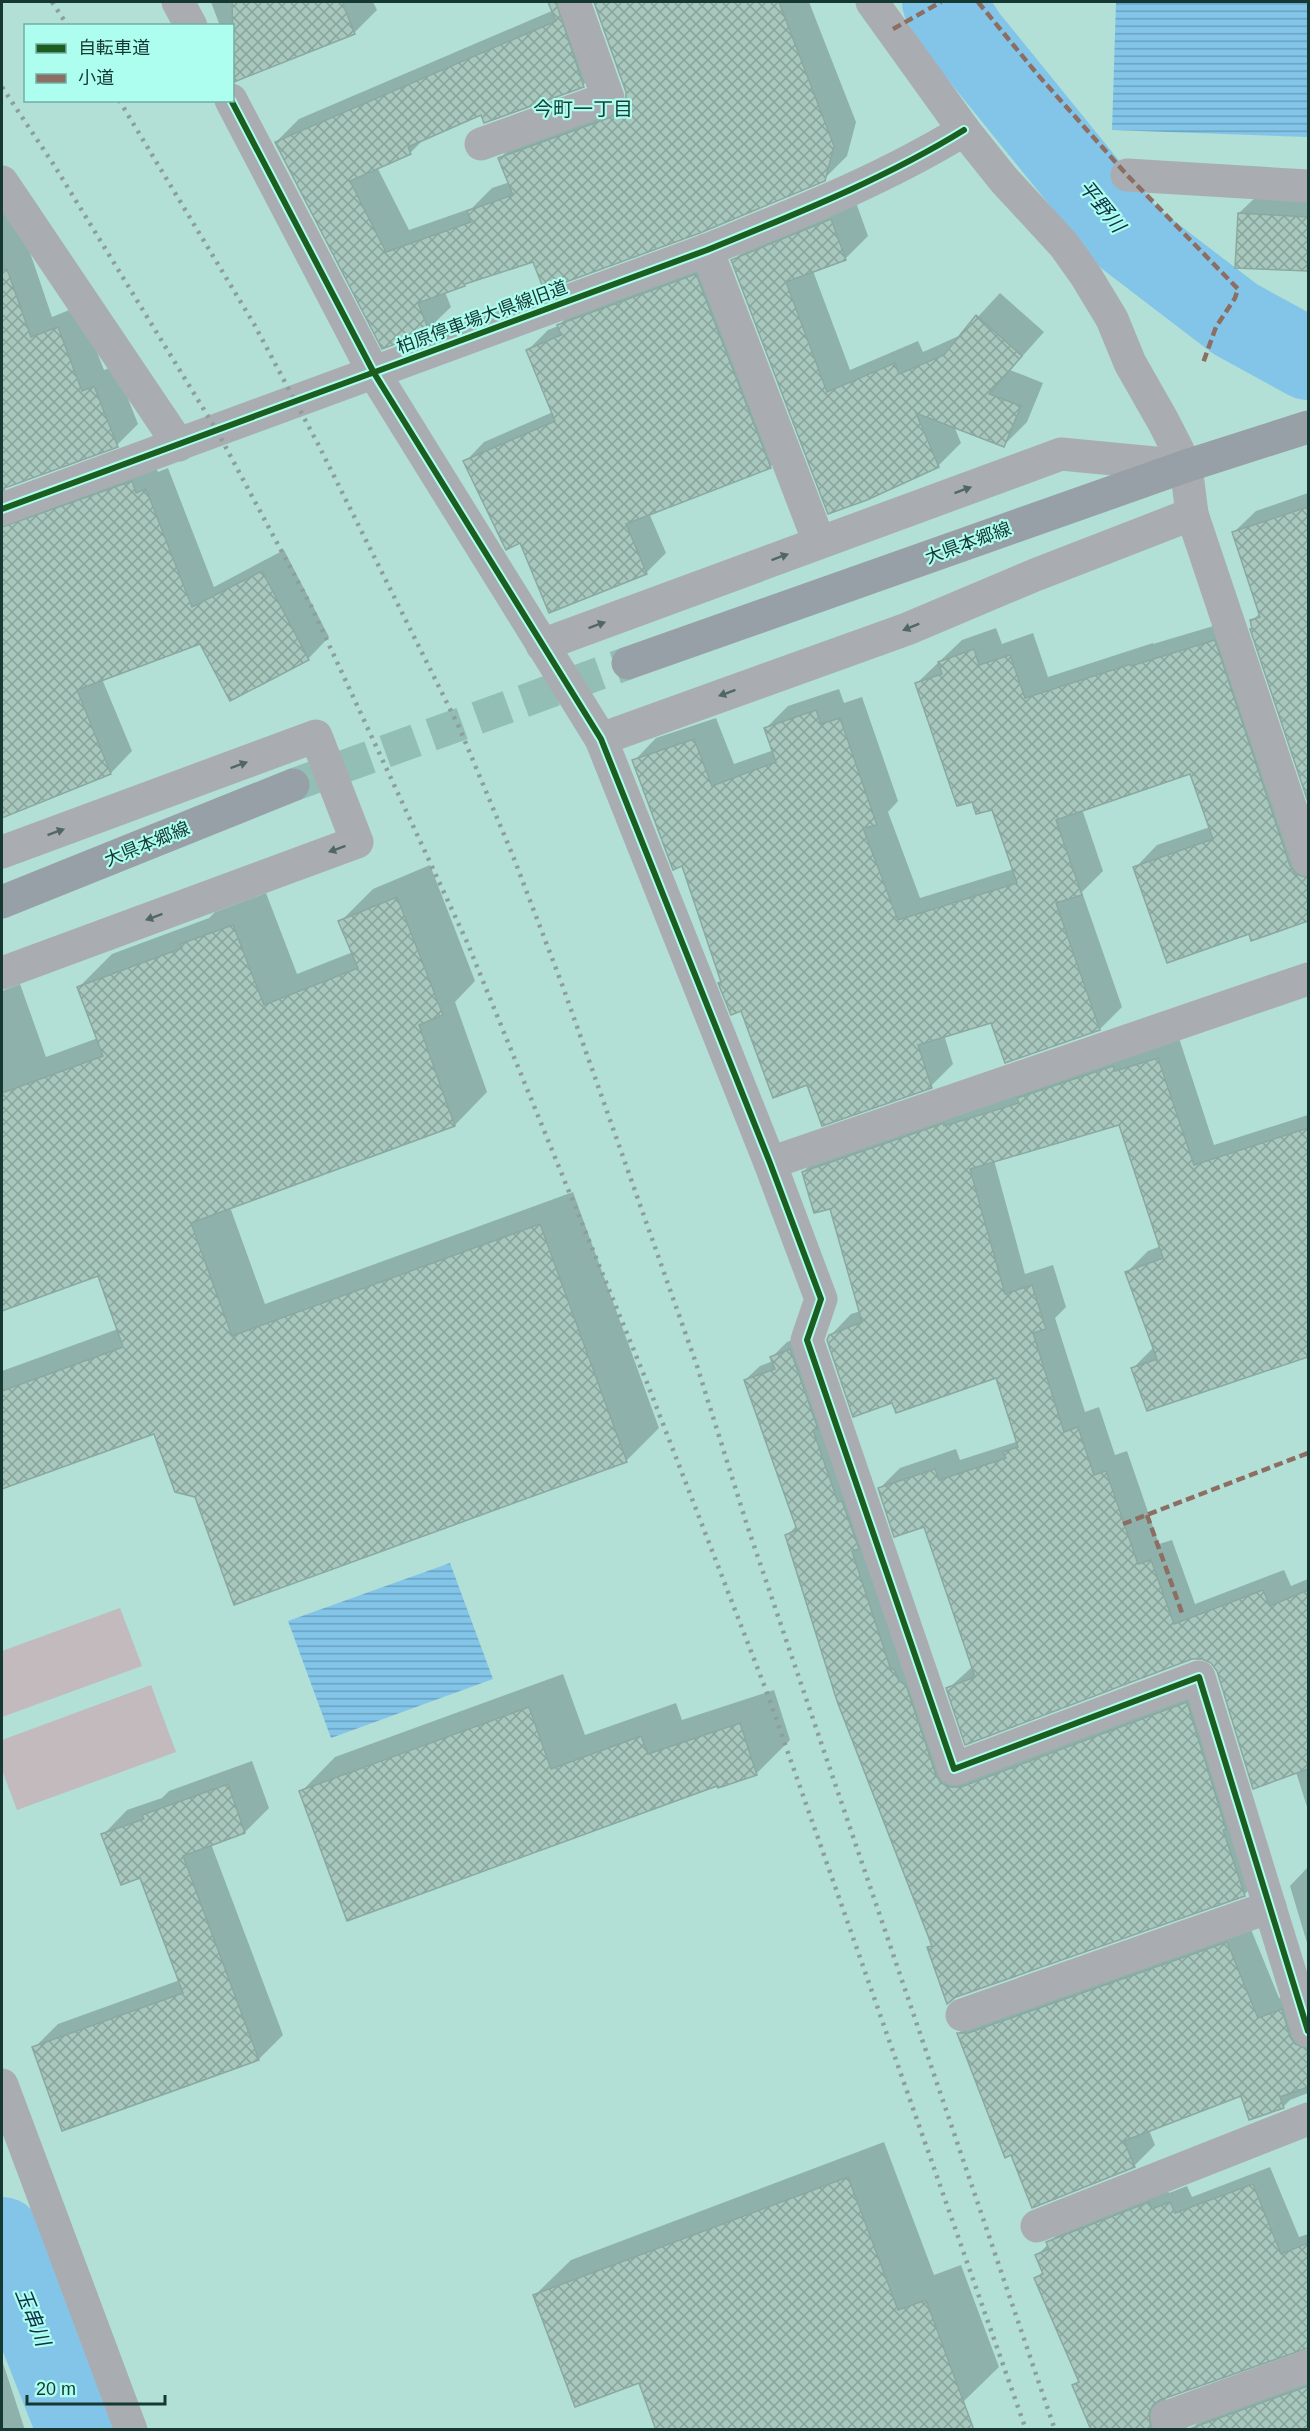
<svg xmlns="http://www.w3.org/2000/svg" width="1310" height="2431" font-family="Arial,'Noto Sans JP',sans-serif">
  <defs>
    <pattern id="water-rules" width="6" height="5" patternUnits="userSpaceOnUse" patternTransform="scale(1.5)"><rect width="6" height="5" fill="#83c5e9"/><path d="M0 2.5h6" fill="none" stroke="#6aa1bd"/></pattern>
    <pattern id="building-cross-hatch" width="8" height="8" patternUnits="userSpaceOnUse" patternTransform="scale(1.5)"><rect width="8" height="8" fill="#a8c8be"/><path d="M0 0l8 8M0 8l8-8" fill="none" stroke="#88a39b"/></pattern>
  </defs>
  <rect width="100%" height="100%" fill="#b2dfd6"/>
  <g fill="#c2babd">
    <path d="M120,1608L142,1666L2,1717V1651Z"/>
    <path d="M151,1685L176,1752L17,1810L2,1770V1740Z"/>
  </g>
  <g fill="url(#water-rules)">
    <path d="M1116,2H1308V137L1112,130Z"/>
    <path d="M450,1563L493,1679L331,1738L288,1621Z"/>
  </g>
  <g fill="#0003">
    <path d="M211,2H373L377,10L354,33L237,79L232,66V26H220Z"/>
    <path d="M550,2H584L606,63L583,85L482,113L425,138L410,153L377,167L409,230L472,208L492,188L510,182L500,158L523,135L628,97L595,2H809L856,122L847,156L824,179L534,260L468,282L445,292L451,307L428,329L276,142L299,119L554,10Z"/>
    <path d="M2,193L21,226L52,317L79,306L104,370L115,366L138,424L117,445L5,487V493L153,461L158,472L168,468L214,587L284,550L329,637L308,659L200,642L102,679L132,751L111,773L2,815Z"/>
    <path d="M1259,194L1308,197V270L1237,266L1239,213Z"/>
    <path d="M854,197L868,236L845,259L813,271L850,370L918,341L923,352L961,335L1000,293L1044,332L1010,370L1043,383L1027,422L1004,445L954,426L961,443L938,466L866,499L733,261L756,238Z"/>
    <path d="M716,255L790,448L770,467L649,513L666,553L646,573L521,541L465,462L484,442L553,412L528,350L548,330L558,326L578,306Z"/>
    <path d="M1308,493V798L1252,630V621L1260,613L1233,533L1256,511Z"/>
    <path d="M1237,619L1308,833V919L1252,939L1250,932L1135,868L1157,845L1210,827L1191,772L1082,809L1103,871L1082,892L1122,1007L1100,1029L992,1021L944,1035L953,1064L931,1086L807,1083L741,1009L722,981L683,864L634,761L656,738L716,718L734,764L774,750L766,728L788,706L839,689L844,703L862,697L898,801L888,812L920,898L1014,869L993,808L917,683L962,640L996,628L1002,644L1033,633L1048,677L1153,643V644Z"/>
    <path d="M430,865L475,981L455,1002L487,1092L455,1125L230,1207L265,1304L573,1192L659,1428L626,1461L196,1496L155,1432L2,1487V1371L118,1329L98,1274L2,1309V991L20,984L46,1057L98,1038L79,987L112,954L209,918L215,912L266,893L297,974L353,952L340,922L373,889Z"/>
    <path d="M1179,1038L1214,1145L1308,1115V1355L1148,1409L1133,1368L1154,1347L1127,1272L1148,1251L1161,1246L1120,1123L994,1160L1025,1274L1053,1265L1066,1307L1055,1318L1085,1412L1099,1407L1115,1455L1127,1451L1159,1544L1172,1540L1195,1604L1284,1570L1291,1586L1308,1579V1810L1296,1772L1213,1662L1203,1657L948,1689L973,1666L925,1526L879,1489L900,1468L956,1449L960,1460L1016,1442L1018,1440L997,1376L893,1401L830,1336L851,1314L861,1311L831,1207L803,1172L824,1151Z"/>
    <path d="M805,1335L951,1760L1202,1688L1259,1880L1244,1895L929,1948L933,1944L787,1536L797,1525L745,1380L760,1366L773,1361L772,1357L787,1342Z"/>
    <path d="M563,1674L585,1735L676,1703L682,1720L774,1690L790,1740L756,1774L718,1784L301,1792L335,1757Z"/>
    <path d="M252,1761L269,1808L245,1832L211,1844L283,2035L259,2059L34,2048L58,2024L180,1980L141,1876L103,1835L127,1810L162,1798L169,1791Z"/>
    <path d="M1308,1867V1946L1290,1886Z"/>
    <path d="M1248,1922L1279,1998L1302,1989L1308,2009V2093L1290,2100L1283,2107L1242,2094L1149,2130L1155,2145L1134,2166L959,2033L980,2013Z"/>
    <path d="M884,2142L934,2275L961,2265L999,2367L963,2402L640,2381L535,2295L571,2260Z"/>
    <path d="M1270,2167L1299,2237L1308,2234V2346L1301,2347L1165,2396L1170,2418L1180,2430H1091L1074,2385L1080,2380L1036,2278L1044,2271L1037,2256L1065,2226L1166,2186L1169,2193L1187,2186L1192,2197Z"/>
    <path d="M2,2360L25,2430H2Z"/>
    <path d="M1308,2376V2430H1191L1208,2412Z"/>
  </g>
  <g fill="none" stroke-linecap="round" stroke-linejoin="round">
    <g stroke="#83c5e9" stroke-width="82">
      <path d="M943,2L966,37L1129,238L1235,319L1308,359"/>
      <path d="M2,2238L78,2430"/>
    </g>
  </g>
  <g fill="url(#building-cross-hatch)" stroke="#89a99f" stroke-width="1.5">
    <path d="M232,2H342L355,34L234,82Z"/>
    <path d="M548,2H556L584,87L484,123L481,115L408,147L411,154L350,181L386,252L471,222L467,211L513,195L498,158L614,116L623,110L626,101V92L594,2H779L834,146L825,181L700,233L544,290L533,262L465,284V286L418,303L429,331L382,349L275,142L556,21Z"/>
    <path d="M1238,213L1308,217V271L1235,268Z"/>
    <path d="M831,219L846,260L786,282L827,392L895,363L899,374L944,355L976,315L1022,356L989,394L1021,406L1004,447L916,413L939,467L867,500L828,514L731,260Z"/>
    <path d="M7,269L31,337L58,327L82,391L94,386L118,447L2,489V270Z"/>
    <path d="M696,274L771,468L626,524L647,574L549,613L520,543L506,550L463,461L555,421L526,350L561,335L557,325Z"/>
    <path d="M132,481L136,493L146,489L192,607L262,571L309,660L230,701L200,644L77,690L111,774L2,818V527Z"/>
    <path d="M1308,507V802L1250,629H1252L1250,620L1260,617L1232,532Z"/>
    <path d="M1215,640L1290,866L1296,874L1308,878V921L1251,941L1249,934L1167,963L1133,867L1213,839L1190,774L1056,820L1082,895L1056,903L1100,1030L1005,1063L991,1023L918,1045L932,1088L822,1126L807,1085L773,1098L741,1011L731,1015L718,983L721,982L682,866L673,870L632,760L694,739L712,786L776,762L764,728L816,710L821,724L840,718L877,825L863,828L898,920L1017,883L992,810L976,814L972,802L957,806L915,683L942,674L938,662L974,649L979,665L1010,655L1025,698L1131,664V666Z"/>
    <path d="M397,897L443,1015L419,1025L455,1126L191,1223L232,1336L540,1224L627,1462L234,1605L195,1497L175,1492L154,1434L2,1489V1391L123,1347L98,1276L2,1311V1093L103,1056L77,987L182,948L180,944L233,925L264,1005L358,968L338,921Z"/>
    <path d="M1158,1058L1194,1165L1308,1128V1357L1147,1411L1131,1368L1157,1359L1125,1272L1163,1258L1119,1125L970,1169L1005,1294L1032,1285L1046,1329L1033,1333L1064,1432L1078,1427L1094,1475L1106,1471L1138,1564L1151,1560L1174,1624L1263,1590L1270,1606L1308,1590V1769L1253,1789L1217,1671L1211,1663L1202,1659H1192L965,1745L946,1688L975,1677L924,1527L894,1537L878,1488L935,1469L939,1480L1006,1458L1003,1452L1018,1447L996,1378L896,1413L892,1403L853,1417L827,1340L829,1335L862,1322L830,1209L814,1213L802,1172L944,1123V1126L1019,1103L1017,1098L1113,1066L1115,1071Z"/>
    <path d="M790,1349L818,1429L813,1430L838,1502L842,1501L859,1549L852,1551L891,1670L894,1669L899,1681L906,1685L936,1775L941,1783L950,1787H961L1187,1702L1226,1829L1223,1830L1245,1896L956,1997L947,2004L927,1947L932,1946L837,1701L785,1535L797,1530L744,1380L775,1369L770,1357Z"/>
    <path d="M529,1707L551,1769L641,1736L648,1754L740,1723L757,1775L718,1788L717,1786L347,1921L299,1791Z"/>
    <path d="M228,1784L245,1833L183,1856L259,2060L62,2131L32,2047L183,1993L140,1878L121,1885L101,1834L144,1819L142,1815Z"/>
    <path d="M1227,1942L1258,2018L1282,2009L1290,2037L1295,2044L1308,2049V2087L1280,2097L1284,2108L1249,2120L1241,2096L1124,2141L1135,2167L1032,2208L1011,2155L1005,2158L957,2033H968Z"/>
    <path d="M848,2177L898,2310L926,2300L974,2430H656L639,2383L575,2407L533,2295Z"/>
    <path d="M1253,2184L1281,2254L1308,2243V2348L1160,2400L1153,2405L1149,2413L1151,2430H1091L1072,2385L1079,2382L1034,2278L1043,2274L1035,2255L1049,2249L1046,2242L1149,2202L1152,2209L1170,2202L1175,2213Z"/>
    <path d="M1308,2386V2430H1189V2429Z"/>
  </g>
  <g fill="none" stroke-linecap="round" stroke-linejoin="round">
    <path stroke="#93beb5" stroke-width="33" stroke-dasharray="33 16" stroke-linecap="butt" d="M293,785L628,663"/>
    <g stroke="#a9adb2" stroke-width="33">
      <path d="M178,2L191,26"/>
      <path d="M872,2L964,130L1004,180L1064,245L1086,276L1112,319L1130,363L1163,421L1186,466L1192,514L1308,860"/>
      <path d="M231,100L374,373L601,739L770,1163L821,1299L807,1340L954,1769L1199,1677L1308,2031"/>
      <path d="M481,144L608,98L574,2"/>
      <path d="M1127,175L1308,186"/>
      <path d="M2,182L179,445"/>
      <path d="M707,250L819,542"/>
      <path d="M2,509L707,250C795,214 883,180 964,130"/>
      <path d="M542,645L1061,454L1186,466"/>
      <path d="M601,739L907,629L1035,575L1192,514"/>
      <path d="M2,852L316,736L357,842L2,973"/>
      <path d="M770,1163L1308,979"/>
      <path d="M962,2015L1270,1907"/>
      <path d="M2,2085L131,2430"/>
      <path d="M1037,2226L1308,2119"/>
      <path d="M1171,2430L1167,2417L1308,2366"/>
    </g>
    <g stroke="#98a0a7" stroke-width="33">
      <path d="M628,663L1186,466L1308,427"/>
      <path d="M2,902L293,785"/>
    </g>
    <g stroke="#8e9e9f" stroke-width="4.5" stroke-dasharray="3 6" stroke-linecap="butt">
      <path d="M52,2L68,26"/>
      <path d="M2,87L54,165L217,431L311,606L467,942L646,1380L766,1690L1026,2430"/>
      <path d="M119,100L254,324L318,444L459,727L513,856L563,987L697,1366L747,1525L1055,2430"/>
    </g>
    <g stroke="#8d6e63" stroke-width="4.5" stroke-dasharray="9 4.5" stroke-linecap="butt">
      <path d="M978,2L1038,75L1127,175L1238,289L1235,298L1216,327L1203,363"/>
      <path d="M893,29L941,2"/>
      <path d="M1147,1515L1182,1613"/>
      <path d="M1123,1524L1308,1453"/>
    </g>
    <defs>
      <g id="cycleway">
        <path d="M231,100L374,373L601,739L770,1163L821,1299L807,1340L954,1769L1199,1677L1308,2031"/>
        <path d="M2,509L707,250C795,214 883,180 964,130"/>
      </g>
    </defs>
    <use href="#cycleway" stroke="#adfeef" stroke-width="10"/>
    <use href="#cycleway" stroke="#1b5e20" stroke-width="6"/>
  </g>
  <defs><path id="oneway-solid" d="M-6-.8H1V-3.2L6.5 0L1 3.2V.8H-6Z" transform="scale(1.5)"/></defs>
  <g fill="#516766">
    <use href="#oneway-solid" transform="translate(963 490) rotate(-20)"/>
    <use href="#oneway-solid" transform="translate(780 557) rotate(-20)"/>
    <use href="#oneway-solid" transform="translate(597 625) rotate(-20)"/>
    <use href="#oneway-solid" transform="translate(911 627) rotate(158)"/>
    <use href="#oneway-solid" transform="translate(727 693) rotate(160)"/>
    <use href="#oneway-solid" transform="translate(239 765) rotate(-20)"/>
    <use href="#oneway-solid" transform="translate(56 832) rotate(-20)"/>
    <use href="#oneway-solid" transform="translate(337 849) rotate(160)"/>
    <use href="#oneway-solid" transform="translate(154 917) rotate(160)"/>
  </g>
  <g text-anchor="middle" stroke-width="4.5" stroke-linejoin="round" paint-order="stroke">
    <g font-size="18" fill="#163833" stroke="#adfeef">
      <text transform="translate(482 317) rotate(-20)" y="6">柏原停車場大県線旧道</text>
      <text transform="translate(968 543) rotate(-20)" y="6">大県本郷線</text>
      <text transform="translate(147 844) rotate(-22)" y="6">大県本郷線</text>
    </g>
    <g font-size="20" fill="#16413a" stroke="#adfeef">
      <text x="583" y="116">今町一丁目</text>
    </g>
    <g font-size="20" font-style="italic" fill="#0e2f45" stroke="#adfeef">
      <text transform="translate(1102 206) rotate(51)" y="7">平野川</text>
      <text transform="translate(33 2317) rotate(68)" y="7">玉串川</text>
    </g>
  </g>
  <rect width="1310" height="2431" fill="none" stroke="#163833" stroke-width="6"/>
  <rect x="24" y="24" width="210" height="78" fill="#adfeef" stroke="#71afa4" stroke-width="1.5"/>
  <rect x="36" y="44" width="30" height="9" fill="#1b5e20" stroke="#71afa4" stroke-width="1.5"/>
  <text x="78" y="54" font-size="18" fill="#163833">自転車道</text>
  <rect x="36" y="74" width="30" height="9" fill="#8d6e63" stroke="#71afa4" stroke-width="1.5"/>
  <text x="78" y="84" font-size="18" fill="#163833">小道</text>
  <path d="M27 2395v9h138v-9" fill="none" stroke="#163833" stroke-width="3"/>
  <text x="36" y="2395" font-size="18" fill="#163833" stroke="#adfeef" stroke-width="4.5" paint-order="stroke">20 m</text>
</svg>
